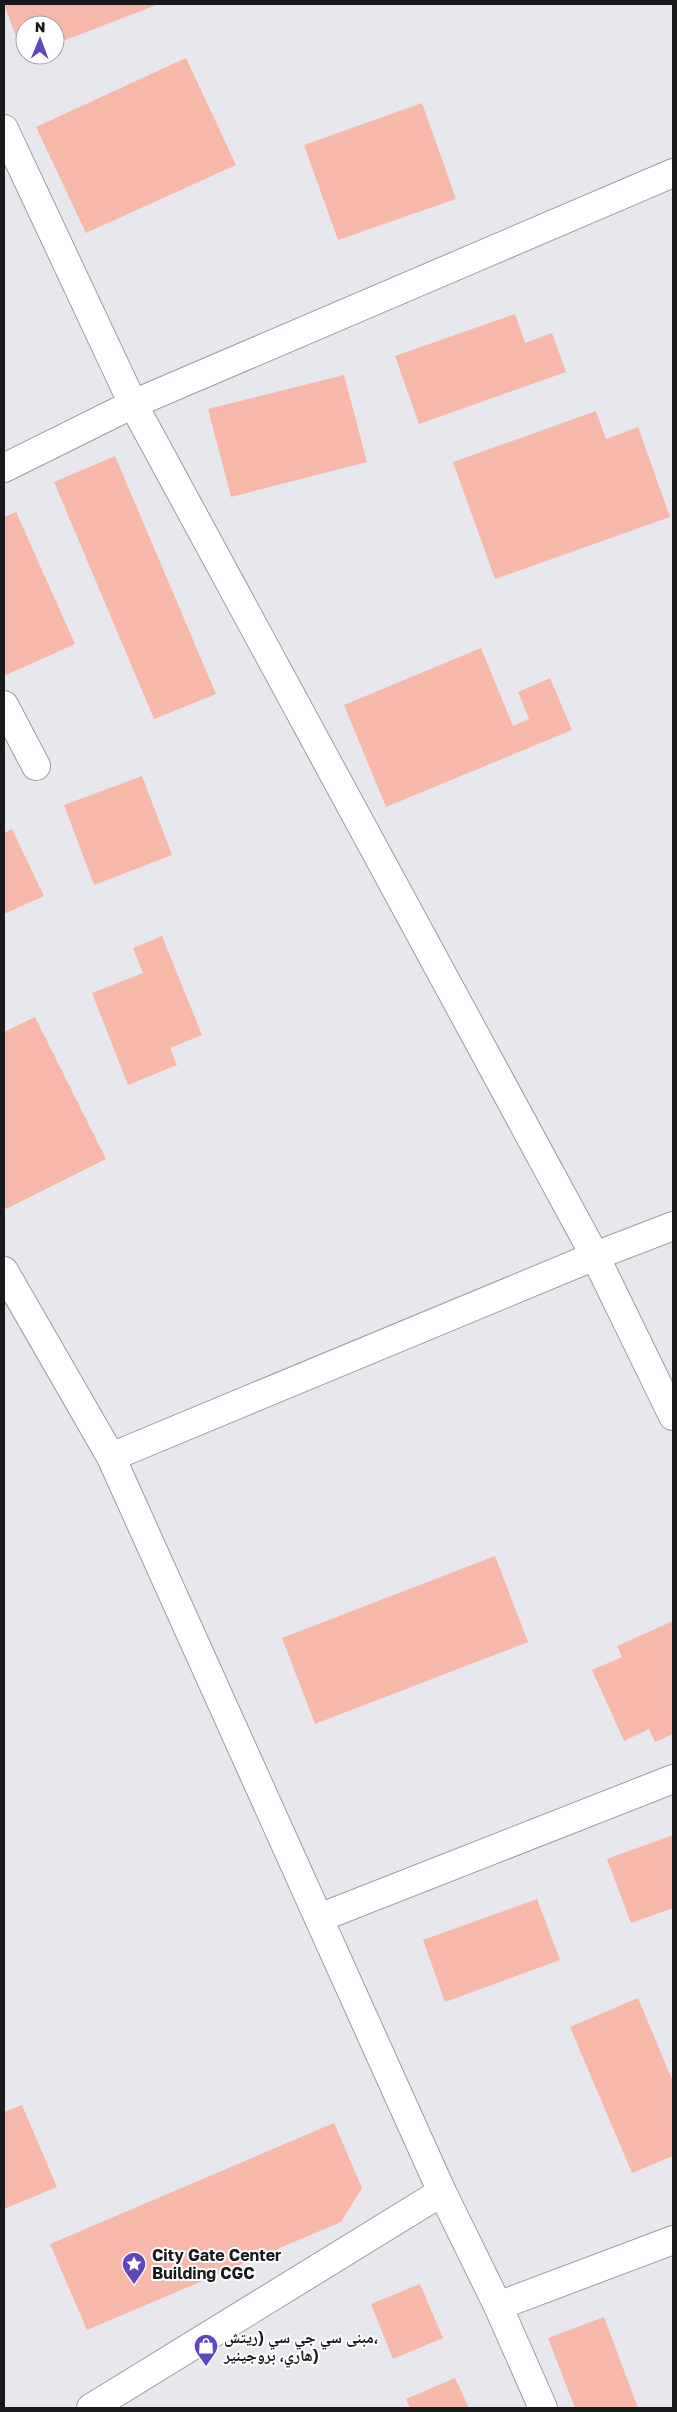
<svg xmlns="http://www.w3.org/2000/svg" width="677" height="2412" font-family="'Golos Text','Noto Naskh Arabic',sans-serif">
  <rect width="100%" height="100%" fill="#e7e7ee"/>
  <g fill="#f7b8aa">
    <path d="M4,4H159L55,44V25H25L23,56Z"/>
    <path d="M186,58L236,165L86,233L36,127Z"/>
    <path d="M422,103L456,199L338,240L304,145Z"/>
    <path d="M515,314L525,343L552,333L566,372L419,424L395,356Z"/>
    <path d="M344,375L367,462L231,497L208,409Z"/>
    <path d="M596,411L606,439L638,427L670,517L495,579L453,462Z"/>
    <path d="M115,456L216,694L154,719L54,482Z"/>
    <path d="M16,512L75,644L4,676V517Z"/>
    <path d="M481,648L513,726L529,719L518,692L550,678L572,730L386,807L344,705Z"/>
    <path d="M142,776L172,855L94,885L64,805Z"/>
    <path d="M12,829L44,896L4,914V833Z"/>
    <path d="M162,936L202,1035L170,1048L177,1065L128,1085L92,993L143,973L133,948Z"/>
    <path d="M35,1017L106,1159L6,1209L4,1205V1032Z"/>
    <path d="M495,1556L528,1642L315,1724L282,1638Z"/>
    <path d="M673,1621V1734L655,1742L649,1729L624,1741L592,1670L622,1657L617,1646Z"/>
    <path d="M673,1835V1908L631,1923L607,1859Z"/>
    <path d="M537,1899L560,1960L445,2002L423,1940Z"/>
    <path d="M638,1998L673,2082V2156L632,2173L570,2027Z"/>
    <path d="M22,2105L57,2187L4,2209V2112Z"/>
    <path d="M334,2123L362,2188L341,2222L87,2330L50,2244Z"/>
    <path d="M420,2284L443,2338L393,2359L371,2304Z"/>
    <path d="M604,2317L638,2408H575L548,2338Z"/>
    <path d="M455,2378L469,2408H410L406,2399Z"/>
  </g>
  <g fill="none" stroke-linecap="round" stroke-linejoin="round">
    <defs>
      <g id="minor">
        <path d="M4,129L133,404L595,1256L673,1416"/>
        <path d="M4,468L133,404L673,173"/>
        <path d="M4,705L36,766"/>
        <path d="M4,1271L111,1457L442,2192L498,2306L543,2408"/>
        <path d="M111,1457L595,1256L673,1226"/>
        <path d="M319,1918L673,1779"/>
        <path d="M498,2306L673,2240"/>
        <path d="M91,2408L442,2192"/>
      </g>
    </defs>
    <use href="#minor" stroke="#9b9ca2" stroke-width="30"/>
    <use href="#minor" stroke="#fff" stroke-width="28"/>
  </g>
  <defs>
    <symbol id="sight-pin" viewBox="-11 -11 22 30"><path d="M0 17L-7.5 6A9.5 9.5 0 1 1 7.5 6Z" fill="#6146be" stroke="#fff"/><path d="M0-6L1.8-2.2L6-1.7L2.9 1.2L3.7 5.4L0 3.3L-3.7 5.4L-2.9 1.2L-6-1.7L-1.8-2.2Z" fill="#fff"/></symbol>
    <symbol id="shop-pin" viewBox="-11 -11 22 30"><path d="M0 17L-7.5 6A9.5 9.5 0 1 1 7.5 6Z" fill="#6146be" stroke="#fff"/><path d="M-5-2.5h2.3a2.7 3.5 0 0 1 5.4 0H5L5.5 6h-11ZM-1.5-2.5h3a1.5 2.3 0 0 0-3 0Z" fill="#fff"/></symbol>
  </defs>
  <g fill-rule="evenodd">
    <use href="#sight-pin" x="120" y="2250" width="28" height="38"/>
    <use href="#shop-pin" x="192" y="2332" width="28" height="38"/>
  </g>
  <g text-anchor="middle" stroke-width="4" stroke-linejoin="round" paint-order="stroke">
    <g font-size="16" font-weight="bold" fill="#18191b" stroke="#fff" text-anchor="start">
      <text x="152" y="2261">City Gate Center<tspan x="152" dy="18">Building CGC</tspan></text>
      <text x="224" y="2343">مبنى سي جي سي (ريتش،<tspan x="224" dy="18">هاري، بروجينير)</tspan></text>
    </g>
  </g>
  <rect width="677" height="2412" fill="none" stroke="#18191b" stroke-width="10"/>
  <g transform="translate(40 40) rotate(1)"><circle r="24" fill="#ffffff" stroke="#a3a3a4"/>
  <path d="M0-4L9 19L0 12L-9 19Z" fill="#6146be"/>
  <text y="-8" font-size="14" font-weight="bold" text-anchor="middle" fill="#18191b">N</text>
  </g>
</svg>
